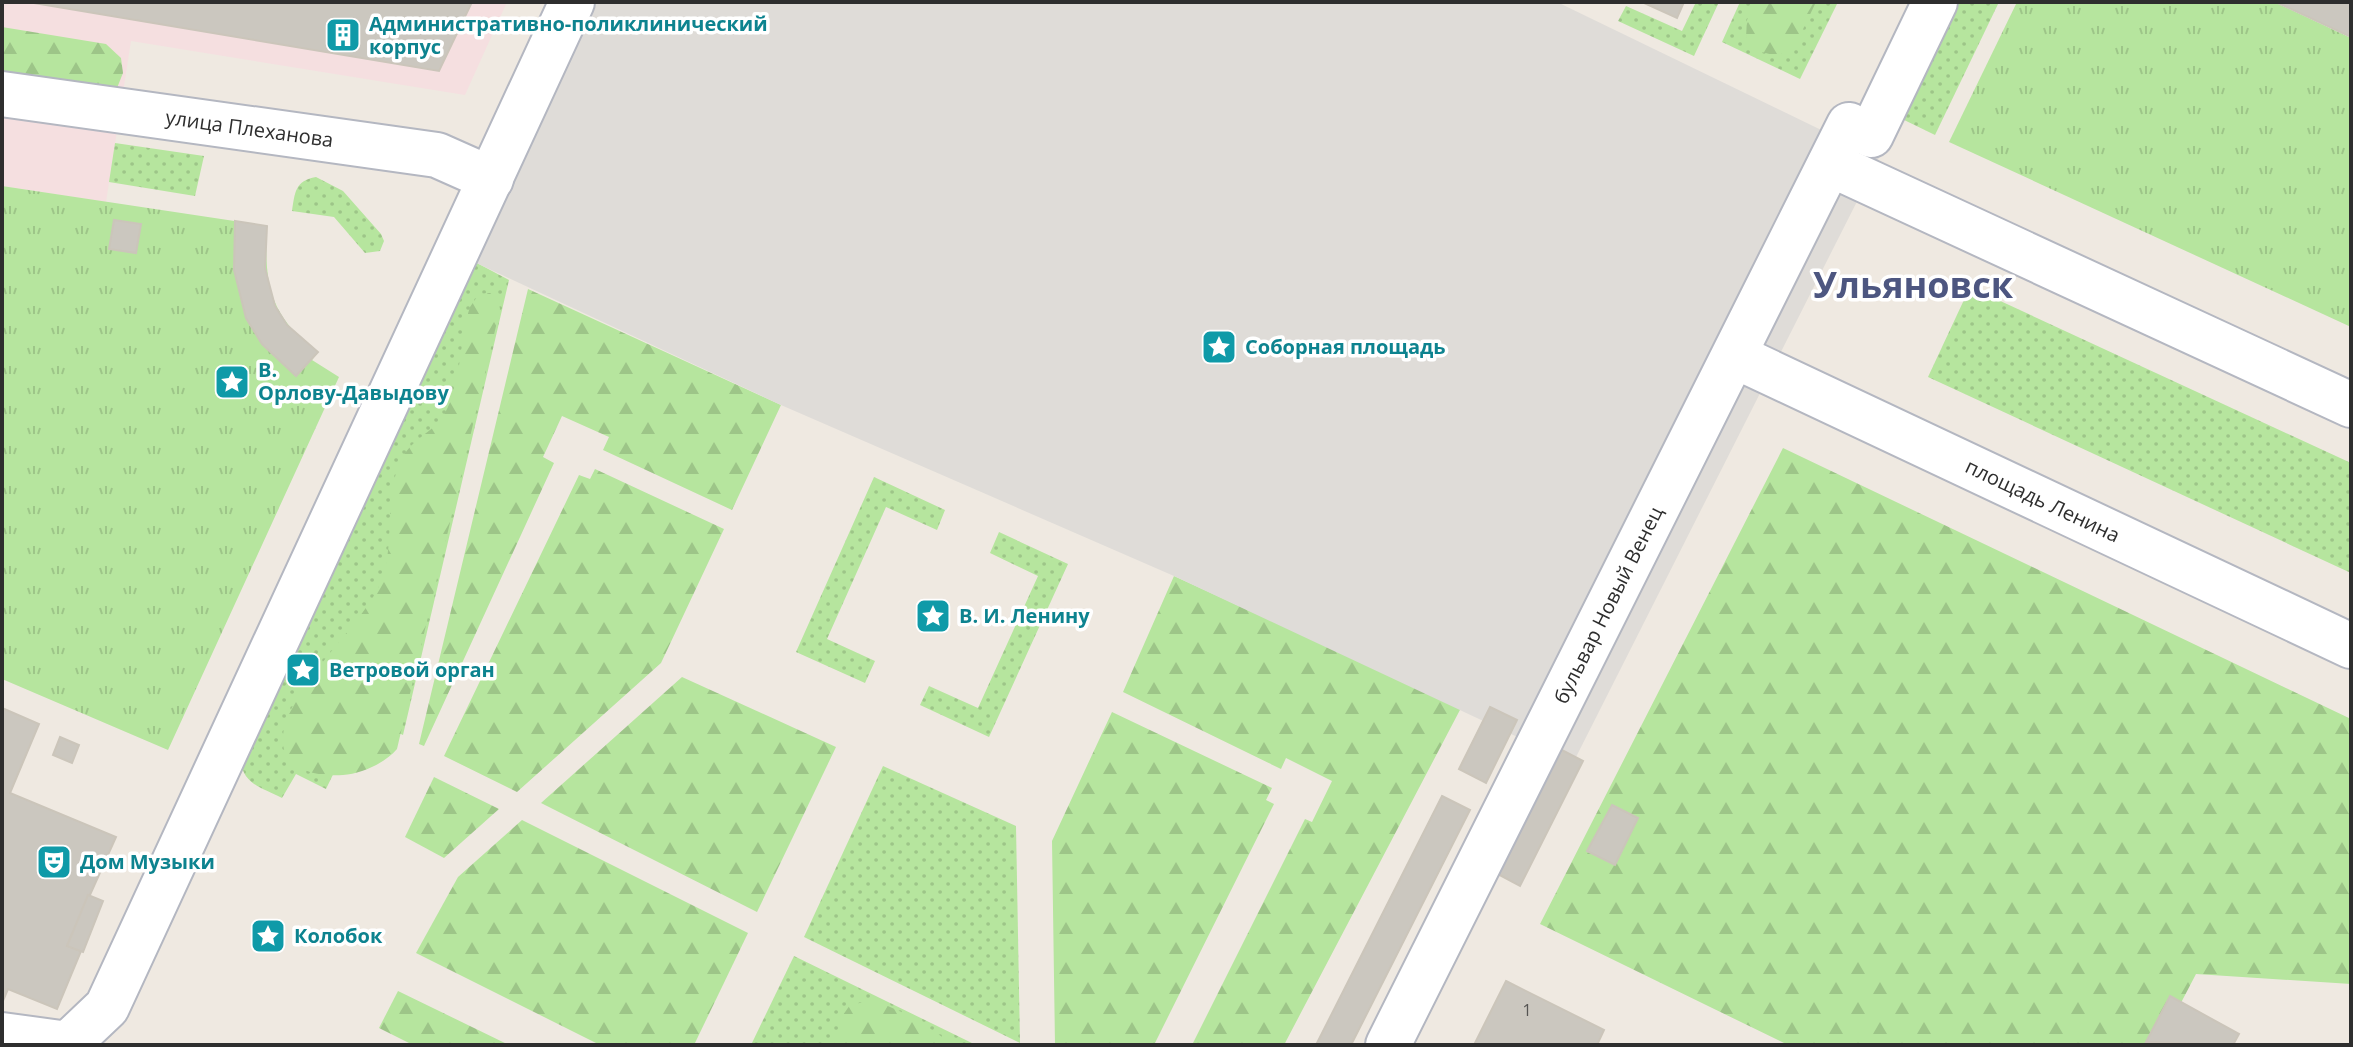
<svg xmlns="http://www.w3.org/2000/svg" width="2353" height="1047" font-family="'Open Sans',sans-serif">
  <defs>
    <pattern id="grass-dots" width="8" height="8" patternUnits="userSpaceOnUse" patternTransform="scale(2)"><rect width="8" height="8" fill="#b6e59e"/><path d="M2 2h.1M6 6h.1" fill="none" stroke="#9dc588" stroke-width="1.8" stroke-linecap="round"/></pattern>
    <pattern id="forest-firs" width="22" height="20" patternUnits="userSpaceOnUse" patternTransform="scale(2)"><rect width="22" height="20" fill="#b6e59e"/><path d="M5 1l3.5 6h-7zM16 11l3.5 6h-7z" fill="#9dc588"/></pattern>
    <pattern id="park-tufts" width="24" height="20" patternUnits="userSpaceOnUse" patternTransform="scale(2)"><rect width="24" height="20" fill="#b6e59e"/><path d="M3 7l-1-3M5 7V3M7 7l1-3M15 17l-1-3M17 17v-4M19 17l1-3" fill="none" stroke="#9dc588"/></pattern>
  </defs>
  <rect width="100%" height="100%" fill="#efe9e1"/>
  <path fill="#f5dfe0" d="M2,2H507L465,95L131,41L106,202L2,186Z"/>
  <g fill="url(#grass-dots)">
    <path d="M1696,2H1719L1694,56L1618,21L1626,6L1682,31Z"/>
    <path d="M1740,2H1838L1800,79L1722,42Z"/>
    <path d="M1954,2H1999L1935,135L1898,117Z"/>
    <path d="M115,143L204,156L195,196L109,182Z"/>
    <path d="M316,177L343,191L381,234L384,241L380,251L365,253L334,217L292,211C295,192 295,181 316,177Z"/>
    <path d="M477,263L509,280L403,735L362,715L326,789L296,774L282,798C260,787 240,783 241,756Z"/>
    <path d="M1970,287L2351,463V573L1928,377Z"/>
    <path d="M874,477L945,510L937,530L886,507L827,639L875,661L865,683L796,652Z"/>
    <path d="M999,532L1068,564L989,737L920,705L929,686L978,708L1038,576L990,553Z"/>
    <path d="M883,766L1016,826L1020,1043L804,937Z"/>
    <path d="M794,956L976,1045H751Z"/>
  </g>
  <g fill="url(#forest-firs)">
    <path d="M1756,2H1816L1795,46L1777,56L1758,51L1746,37L1747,20Z"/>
    <path d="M2,27L106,44L121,58L123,73L117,88L2,81Z"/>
    <path d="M528,289L781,405L732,510L603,450L609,437L562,416L543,457L554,463L424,746L419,744Z"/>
    <path d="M490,293L498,299L500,309L397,749C385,763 361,774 343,775C320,777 282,771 283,740C283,694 353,634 376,592C397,554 384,513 396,473C406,437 433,436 445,413C462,383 459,340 470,307L479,294Z"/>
    <path d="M1783,448L2351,719V984L2196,974L2159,1045H1788L1540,924Z"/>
    <path d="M595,469L724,529L661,663L517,792L444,756L579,475L590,479Z"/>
    <path d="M1174,576L1461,708L1284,1045H1192L1305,819L1312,822L1332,781L1286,758L1281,769L1123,692Z"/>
    <path d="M682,677L836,747L757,912L541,803Z"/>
    <path d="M1112,712L1272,788L1266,800L1274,804L1154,1045H1055L1052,841Z"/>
    <path d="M434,777L499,809L444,858L405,837Z"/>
    <path d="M522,820L748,933L694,1045H600L416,953L458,877Z"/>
    <path d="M398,991L509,1045H413L379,1028Z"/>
    <path d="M874,1000L913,1017L954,1045H834L843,1015L850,1005Z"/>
  </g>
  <g fill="url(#park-tufts)">
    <path d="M2017,2H2274L2351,38V327L1949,142Z"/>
    <path d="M2,186L267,226C264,284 269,316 318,352L312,360L339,377L168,750L2,679Z"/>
  </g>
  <path fill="#dfdcd8" d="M572,2H1557L1879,158L1573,763L1174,576L781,405L457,254Z"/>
  <g fill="#cbc7bf" stroke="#cbc5ba" stroke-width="2">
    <path d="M28,2H472L439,71Z"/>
    <path d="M1642,2H1684L1677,18Z"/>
    <path d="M2276,2H2351V37Z"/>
    <path d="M114,220L141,224L136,253L109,249Z"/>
    <path d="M235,221L267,226L265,268L275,306L287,325L318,352L296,376L262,344L246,318L234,270Z"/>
    <path d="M1490,707L1517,720L1486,783L1459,769Z"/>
    <path d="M2,708L39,724L10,793L116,837L67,946L81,951L57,1009L8,989L2,1003Z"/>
    <path d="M60,737L79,745L72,763L53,755Z"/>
    <path d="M1556,747L1583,761L1520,886L1494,872Z"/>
    <path d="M1442,796L1470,810L1351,1045H1316Z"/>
    <path d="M1612,805L1638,818L1615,865L1587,851Z"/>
    <path d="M88,895L103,901L83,952L67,946Z"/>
    <path d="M1506,981L1604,1030L1597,1045H1474Z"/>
    <path d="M2170,996L2239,1034L2233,1045L2146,1042Z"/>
  </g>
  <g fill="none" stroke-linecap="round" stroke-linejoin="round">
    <defs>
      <g id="minor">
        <path id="s1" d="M2,94L437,155L491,179"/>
        <path d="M1871,135L1935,2"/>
        <path d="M1830,164L2351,405"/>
        <path id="s2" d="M1735,356L2351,646"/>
        <path d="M2,1035L68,1044L107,1007L572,2"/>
        <path id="s3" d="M1388,1045L1849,125"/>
      </g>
    </defs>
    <use href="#minor" stroke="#b4b7c1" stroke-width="48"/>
    <use href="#minor" stroke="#fff" stroke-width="44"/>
  </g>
  <defs>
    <symbol id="building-square" viewBox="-11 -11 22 22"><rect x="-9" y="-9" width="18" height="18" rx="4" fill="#0f9aa8" stroke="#fff"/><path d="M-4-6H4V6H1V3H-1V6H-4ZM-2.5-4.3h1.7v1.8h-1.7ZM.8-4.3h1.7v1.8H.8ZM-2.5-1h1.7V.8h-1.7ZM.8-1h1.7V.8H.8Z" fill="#fff"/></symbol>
    <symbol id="sight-square" viewBox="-11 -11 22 22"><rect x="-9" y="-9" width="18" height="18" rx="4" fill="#0f9aa8" stroke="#fff"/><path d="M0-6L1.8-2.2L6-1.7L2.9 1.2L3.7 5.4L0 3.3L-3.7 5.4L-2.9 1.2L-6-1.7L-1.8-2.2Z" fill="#fff"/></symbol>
    <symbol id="theatre-square" viewBox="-11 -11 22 22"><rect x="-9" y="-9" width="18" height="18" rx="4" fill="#0f9aa8" stroke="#fff"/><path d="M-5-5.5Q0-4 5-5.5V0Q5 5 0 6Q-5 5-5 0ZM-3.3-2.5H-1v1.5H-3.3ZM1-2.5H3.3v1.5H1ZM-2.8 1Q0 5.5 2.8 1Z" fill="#fff"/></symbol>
  </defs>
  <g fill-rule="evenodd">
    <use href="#building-square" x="323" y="15" width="40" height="40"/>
    <use href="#sight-square" x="1199" y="327" width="40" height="40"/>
    <use href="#sight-square" x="212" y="362" width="40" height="40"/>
    <use href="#sight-square" x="913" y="596" width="40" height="40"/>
    <use href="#sight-square" x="283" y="650" width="40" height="40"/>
    <use href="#theatre-square" x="34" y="842" width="40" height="40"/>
    <use href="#sight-square" x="248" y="916" width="40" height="40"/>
  </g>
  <g text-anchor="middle" stroke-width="7" stroke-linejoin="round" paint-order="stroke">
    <g font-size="16" fill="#555452">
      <text x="1527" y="1016">1</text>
    </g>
    <g font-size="20" font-weight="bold" fill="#0d838f" stroke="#fff" text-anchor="start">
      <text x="369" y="31">Административно-поликлинический<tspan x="369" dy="23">корпус</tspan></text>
      <text x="1245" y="354">Соборная площадь</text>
      <text x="258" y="377">В.<tspan x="258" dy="23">Орлову-Давыдову</tspan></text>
      <text x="959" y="623">В. И. Ленину</text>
      <text x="329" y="677">Ветровой орган</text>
      <text x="80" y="869">Дом Музыки</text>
      <text x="294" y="943">Колобок</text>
    </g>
    <g font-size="20" fill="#2e2e2e" stroke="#fff">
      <text dy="7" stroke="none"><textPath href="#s1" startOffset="250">улица Плеханова</textPath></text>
      <text dy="7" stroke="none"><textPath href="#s2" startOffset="340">площадь Ленина</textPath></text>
      <text dy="7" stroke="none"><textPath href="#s3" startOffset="492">бульвар Новый Венец</textPath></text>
    </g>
    <g font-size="36" font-weight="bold" fill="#4d5680" stroke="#fff">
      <text x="1913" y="298">Ульяновск</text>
    </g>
  </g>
  <rect width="2353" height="1047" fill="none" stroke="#2e2e2e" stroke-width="8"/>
</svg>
